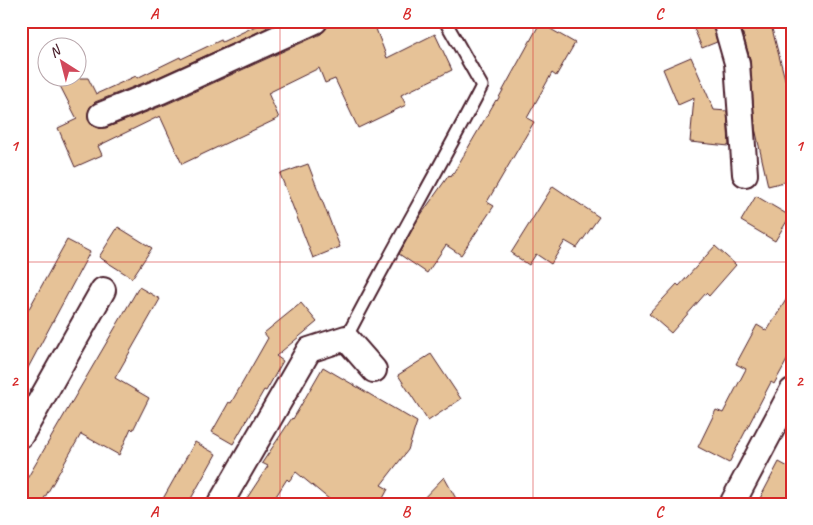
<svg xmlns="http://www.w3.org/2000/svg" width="813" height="525" font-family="Caveat,sans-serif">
  <rect width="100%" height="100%" fill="#fff"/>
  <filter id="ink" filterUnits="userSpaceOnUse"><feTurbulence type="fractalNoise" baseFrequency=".02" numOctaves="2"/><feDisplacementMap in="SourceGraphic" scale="10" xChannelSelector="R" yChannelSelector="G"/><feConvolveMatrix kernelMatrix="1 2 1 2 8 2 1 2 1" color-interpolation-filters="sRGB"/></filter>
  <g filter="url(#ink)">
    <g fill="#e6c297" stroke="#4a1f2b">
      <path d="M342,21H373L387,58L435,34L452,70L401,95L406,105L358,128L335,79L325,83L319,68L268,93L279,118L182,164L160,116L98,146L102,155L75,167L58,128L77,119L56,78H88L96,94L136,76L137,78L180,57L181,59L221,40L222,42L264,22L267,28L156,78L95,102L90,107L88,113V120L93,126L99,128H106L167,104L321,34L327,27Z"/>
      <path d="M691,21H712L717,42L702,48Z"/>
      <path d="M739,21H770L792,106V180L768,186L755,128L750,59Z"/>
      <path d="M540,23L575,43L556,76L552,73L527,118L534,122L487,202L494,206L461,255L446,245L427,273L399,254L418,219L449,175L451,177L496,100L497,101Z"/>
      <path d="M691,57L714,110L727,111L729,146L690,142L694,98L678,105L663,69Z"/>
      <path d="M308,164L340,247L313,258L280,174Z"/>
      <path d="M553,186L599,217L577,248L565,241L551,264L536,254L529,265L511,253Z"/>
      <path d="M756,196L790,216L775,241L741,221Z"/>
      <path d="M118,227L152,248L132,278L99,257Z"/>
      <path d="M67,240L90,252L21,381V323Z"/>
      <path d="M715,246L736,265L709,296L706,293L671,333L649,314L677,284L679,286Z"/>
      <path d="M139,287L160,299L115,378L149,398L133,430L131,428L119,455L81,434L41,504H21V489Z"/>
      <path d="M792,290V351L774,384L771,382L729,463L698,447L716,410L723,413L746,369L736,364L757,325L767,331Z"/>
      <path d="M301,303L317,322L276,356L283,361L266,391L264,390L233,444L212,432L229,402L231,403L268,338L264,333Z"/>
      <path d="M431,354L461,399L428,421L398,375Z"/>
      <path d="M323,367L417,422L408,450L381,485L388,489L380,504H335L296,472L289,481L287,479L271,504H243L268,466L262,463L292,418L293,419Z"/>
      <path d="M195,442L216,454L188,504H160Z"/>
      <path d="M779,462L792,469V504H757Z"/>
      <path d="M444,477L459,504H418Z"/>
    </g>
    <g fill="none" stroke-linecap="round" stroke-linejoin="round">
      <defs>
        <path id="service" d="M346,338C390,253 438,171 482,86L445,21"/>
        <g id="minor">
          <path d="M725,21L737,63L745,174"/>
          <path d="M101,115L161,91L315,21"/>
          <path d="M21,435L103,290"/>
          <path d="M220,504L309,350L346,338L374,370"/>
          <path d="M732,504L792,391"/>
        </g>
      </defs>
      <use href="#service" stroke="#4a1f2b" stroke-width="15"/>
      <use href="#minor" stroke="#4a1f2b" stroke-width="28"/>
      <use href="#service" stroke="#fff" stroke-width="11"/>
      <use href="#minor" stroke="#fff" stroke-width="24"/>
    </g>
  </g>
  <path fill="none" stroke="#d62828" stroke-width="1" stroke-opacity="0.55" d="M280,21V504M533,21V504M21,262H792"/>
  <rect width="813" height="525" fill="none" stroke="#fff" stroke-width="55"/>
  <g transform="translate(62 62) rotate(324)"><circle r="24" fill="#ffffff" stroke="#b7a5aa"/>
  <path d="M0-4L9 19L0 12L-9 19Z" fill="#d1495b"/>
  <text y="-8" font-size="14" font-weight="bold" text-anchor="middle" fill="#4a1f2b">N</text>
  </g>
  <rect x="28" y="28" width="758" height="470" fill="none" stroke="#d62828" stroke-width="2"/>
  <g font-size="16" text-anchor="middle" font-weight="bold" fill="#d62828">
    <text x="154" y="19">A</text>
    <text x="406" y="19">B</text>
    <text x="659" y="19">C</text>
    <text x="14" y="151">1</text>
    <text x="799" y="151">1</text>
    <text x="14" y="386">2</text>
    <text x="799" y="386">2</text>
    <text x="154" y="517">A</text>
    <text x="406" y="517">B</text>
    <text x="659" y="517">C</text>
  </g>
</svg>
